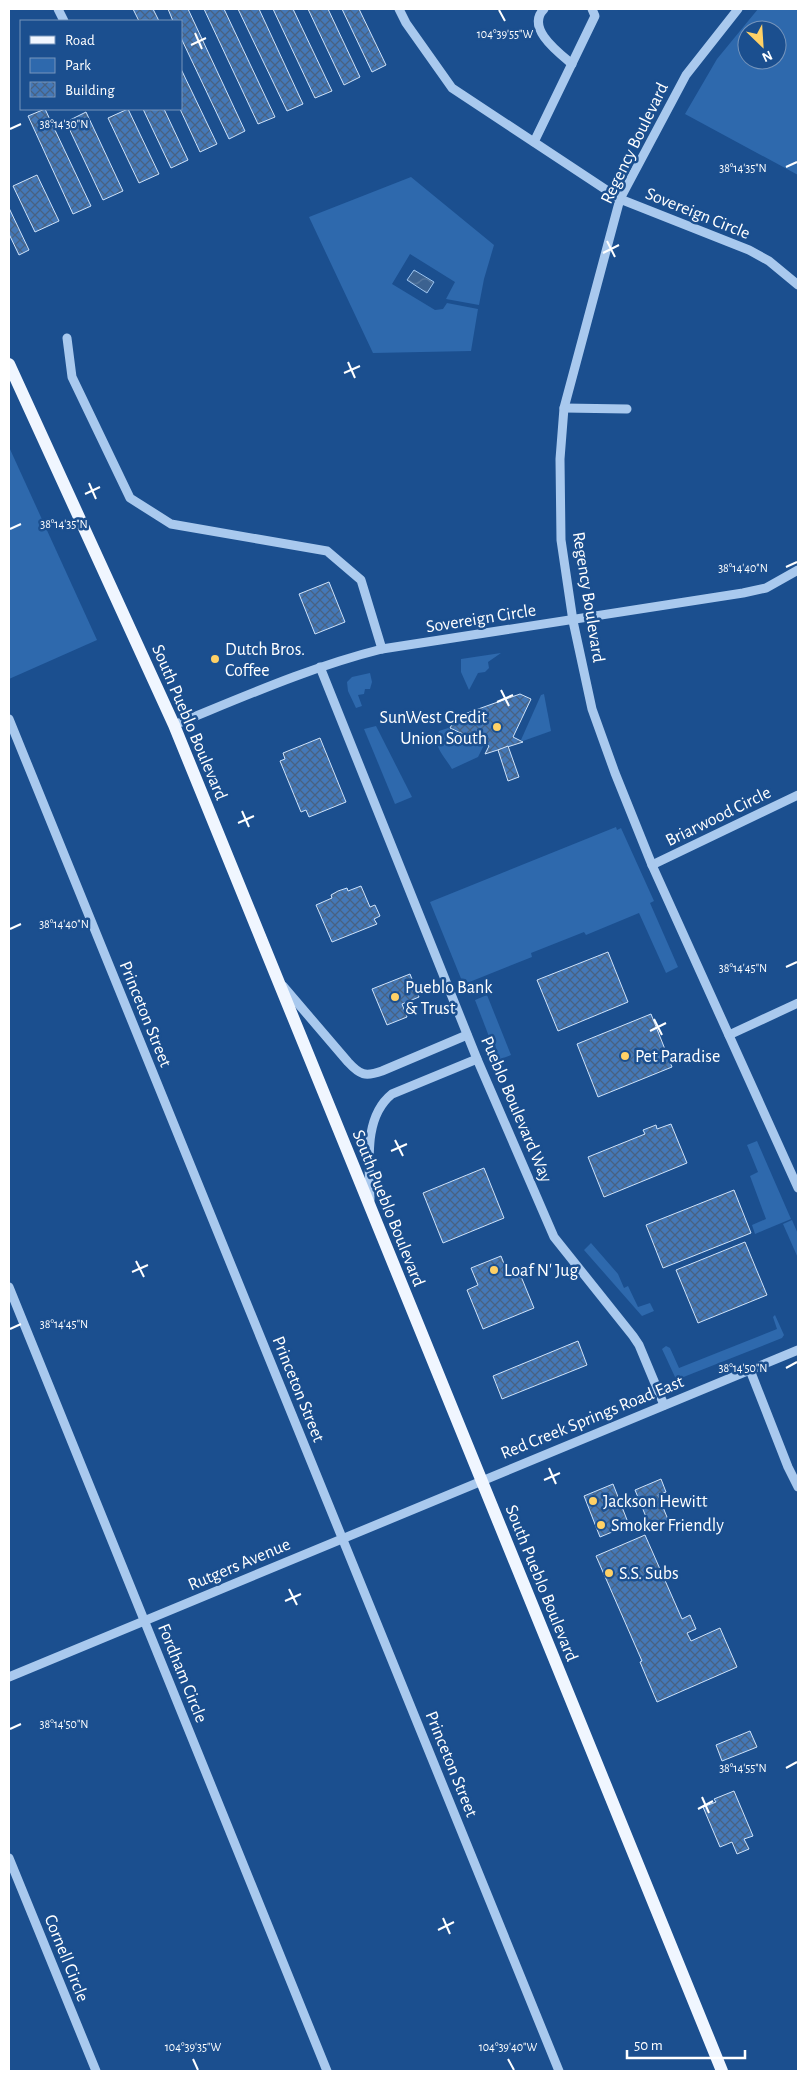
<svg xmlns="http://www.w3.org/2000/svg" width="807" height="2080" font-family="'Alegreya Sans',sans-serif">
  <defs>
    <pattern id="water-waves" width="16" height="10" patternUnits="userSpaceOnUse" patternTransform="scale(1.25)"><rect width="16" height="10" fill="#3c6290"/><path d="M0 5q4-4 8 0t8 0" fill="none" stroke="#597aa1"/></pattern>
    <pattern id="building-cross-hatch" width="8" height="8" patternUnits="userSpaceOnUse" patternTransform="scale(1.25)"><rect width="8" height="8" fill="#4478b7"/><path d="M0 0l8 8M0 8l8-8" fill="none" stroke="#486282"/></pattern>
  </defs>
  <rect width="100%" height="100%" fill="#1b4f8f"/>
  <g fill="#2e69ad" fill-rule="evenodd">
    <path d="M758,9H798V175L685,114L717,59ZM747,30H777V60H747Z"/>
    <path d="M411,177L494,245L484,279L479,305L446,299L455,282L410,254L392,284L435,310L443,309L447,303L478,309L471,351L373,353L309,217Z"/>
    <path d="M9,447L97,640L9,679Z"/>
    <path d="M501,653L488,662L489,668L485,672L478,673L469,690L461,672V659Z"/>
    <path d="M370,673L372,682L370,689H365L364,694L358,695L362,706L356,708L348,691L347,682L352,677Z"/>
    <path d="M544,694L551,731L523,741L521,740L541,695Z"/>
    <path d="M376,726L412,797L395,804L364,729Z"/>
    <path d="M448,728L484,745L478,757L452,769C445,757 431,745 439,731Z"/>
    <path d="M616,827L617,830L621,828L654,901L650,903L678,967L666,973L639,913L586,935L584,932L531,953L532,957L467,983L466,979L462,981L430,902Z"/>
    <path d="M487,995L511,1055L498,1060L475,1000Z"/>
    <path d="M757,1141L791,1219L755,1234L752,1225L766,1219L750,1176L758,1172L747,1145Z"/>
    <path d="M792,1220L798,1234V1258L783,1224Z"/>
    <path d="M591,1243L618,1274L624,1288L628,1286L638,1307L650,1303L654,1311L642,1316L584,1250Z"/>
    <path d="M775,1315L784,1335L782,1338L681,1378L676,1379L675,1377L662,1349L666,1346L670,1348L679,1368L777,1329L773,1317Z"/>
  </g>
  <path fill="url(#water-waves)" stroke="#9cc4f0" d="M414,270L434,282L427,293L407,280Z"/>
  <g fill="url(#building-cross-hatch)" stroke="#cfe3fa">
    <path d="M133,9H153L159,21H139Z"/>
    <path d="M168,9H188L245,131L229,139L181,38V21H173Z"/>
    <path d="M204,9H224L275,117L258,124Z"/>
    <path d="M238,9H259L303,104L287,111Z"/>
    <path d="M273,9H293L332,91L315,98Z"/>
    <path d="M308,9H328L360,77L344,85Z"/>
    <path d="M342,9H359L386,65L372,72Z"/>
    <path d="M181,69L217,144L200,152L180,109H181Z"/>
    <path d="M45,109L91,206L73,214L28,116Z"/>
    <path d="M128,109L159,174L139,183L108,118Z"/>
    <path d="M143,109H164L188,160L171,168Z"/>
    <path d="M86,112L123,191L103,200L66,122Z"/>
    <path d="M37,175L59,221L35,232L13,186Z"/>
    <path d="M9,208L29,250L19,255L9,234Z"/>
    <path d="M329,582L345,622L315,634L299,594Z"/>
    <path d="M520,694L531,699L513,737L523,742L485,754L489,746L450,728L456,717Z"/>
    <path d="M320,738L346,802L309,817L306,810L301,812L280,761L285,759L283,753Z"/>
    <path d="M508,746L519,777L508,781L498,750Z"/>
    <path d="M361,886L370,907L375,905L380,916L374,919L377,924L332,942L316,905L332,898L331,895L338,891L347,888L348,891Z"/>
    <path d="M608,952L628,1002L558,1031L537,980Z"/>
    <path d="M410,974L419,997L402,1004L407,1017L387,1025L372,989Z"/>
    <path d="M651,1014L672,1067L598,1097L577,1044Z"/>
    <path d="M671,1124L687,1163L604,1197L588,1157L645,1134L643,1130L656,1125L657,1129Z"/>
    <path d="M484,1168L504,1218L443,1243L423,1193Z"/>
    <path d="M734,1190L751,1233L663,1268L646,1225Z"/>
    <path d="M745,1242L767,1295L698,1323L676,1270Z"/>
    <path d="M501,1256L508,1274L518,1269L534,1308L483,1329L467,1290L478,1285L471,1268Z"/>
    <path d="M578,1341L587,1365L502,1399L493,1376Z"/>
    <path d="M661,1479L666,1492L658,1495L669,1522L651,1529L635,1490Z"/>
    <path d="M613,1484L629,1525L600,1537L584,1496Z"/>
    <path d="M645,1535L682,1619L690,1615L696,1629L687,1633L691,1641L720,1628L737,1667L657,1702L640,1662L642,1661L596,1556Z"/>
    <path d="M750,1731L757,1747L722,1761L716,1745Z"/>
    <path d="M734,1791L753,1836L744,1839L749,1849L737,1854L732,1842L720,1847L703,1807L716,1802L714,1799Z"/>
  </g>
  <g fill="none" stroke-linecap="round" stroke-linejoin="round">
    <g stroke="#a9c9ee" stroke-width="9">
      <path d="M58,9L64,21"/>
      <path d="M399,9L406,23L452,88L620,199L749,250L769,261L798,285"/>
      <path d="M544,9C525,28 559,53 572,64"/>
      <path d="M738,9L686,75L620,199L564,408L560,459L561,540L573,621L592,709L615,773L652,865L798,1188"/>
      <path d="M534,142L595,16L592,9"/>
      <path d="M67,338L72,377L130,498L171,524L327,551L361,580L382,649"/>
      <path d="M564,408L627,409"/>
      <path d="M320,667L477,1059L554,1237L633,1336L639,1345L664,1405"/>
      <path d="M9,719L559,2071"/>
      <path d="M174,725C243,697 310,667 382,649L743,593L766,588L798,570"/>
      <path d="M652,865L798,795"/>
      <path d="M283,986L348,1062C360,1075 365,1077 382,1071L467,1035"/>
      <path d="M729,1035L798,1003"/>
      <path d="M370,1200C370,1166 362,1118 392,1094L477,1059"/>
      <path d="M9,1287L327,2071"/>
      <path d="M750,1370L788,1467L798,1487"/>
      <path d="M9,1677L798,1350"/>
      <path d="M9,1858L96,2071"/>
    </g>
    <path stroke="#f0f6ff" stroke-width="12" d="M9,364L174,725L722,2071"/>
  </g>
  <path fill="none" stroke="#fff" stroke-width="2" d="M499,10L505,21M195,33L202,49M191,45L206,38M10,129L21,124M786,167L797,162M607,241L615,257M603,253L619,245M348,362L355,378M344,373L360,366M89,483L96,499M85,494L100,487M10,529L21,524M786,567L797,562M501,690L509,706M497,702L513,695M242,811L249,827M238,823L254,816M10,929L21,924M786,967L797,962M654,1019L662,1035M650,1031L666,1023M395,1140L403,1156M391,1151L407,1144M136,1261L144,1277M132,1272L148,1265M10,1329L21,1324M786,1368L797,1362M549,1468L556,1484M544,1480L560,1473M289,1589L297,1605M285,1601L301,1594M10,1729L21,1724M786,1768L797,1762M702,1797L709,1813M698,1809L713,1801M443,1918L450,1934M438,1930L454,1922M193,2059L198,2070M508,2059L514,2070"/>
  <g fill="#ffd166" stroke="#1b4f8f" stroke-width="2">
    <circle cx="215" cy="659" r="5"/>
    <circle cx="497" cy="727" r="5"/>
    <circle cx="395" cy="997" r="5"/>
    <circle cx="625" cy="1056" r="5"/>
    <circle cx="494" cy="1270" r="5"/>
    <circle cx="593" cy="1501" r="5"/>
    <circle cx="601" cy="1525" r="5"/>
    <circle cx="609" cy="1573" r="5"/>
  </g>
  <g text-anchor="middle" stroke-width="5" stroke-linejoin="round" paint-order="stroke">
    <g font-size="18" fill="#fff" stroke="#1b4f8f">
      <text transform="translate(634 143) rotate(-64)" y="6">Regency Boulevard</text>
      <text transform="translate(698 213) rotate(22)" y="6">Sovereign Circle</text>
      <text transform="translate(589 597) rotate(81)" y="6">Regency Boulevard</text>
      <text transform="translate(481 618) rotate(-9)" y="6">Sovereign Circle</text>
      <text transform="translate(190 722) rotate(67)" y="6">South Pueblo Boulevard</text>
      <text transform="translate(718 816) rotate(-26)" y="6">Briarwood Circle</text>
      <text transform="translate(146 1014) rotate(68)" y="6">Princeton Street</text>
      <text transform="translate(517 1109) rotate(67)" y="6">Pueblo Boulevard Way</text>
      <text transform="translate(389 1208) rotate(68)" y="6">South Pueblo Boulevard</text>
      <text transform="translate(299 1389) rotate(68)" y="6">Princeton Street</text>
      <text transform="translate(592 1417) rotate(-22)" y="6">Red Creek Springs Road East</text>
      <text transform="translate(239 1564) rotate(-23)" y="6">Rutgers Avenue</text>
      <text transform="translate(542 1583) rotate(68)" y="6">South Pueblo Boulevard</text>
      <text transform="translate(183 1673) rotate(68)" y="6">Fordham Circle</text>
      <text transform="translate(452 1764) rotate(68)" y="6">Princeton Street</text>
      <text transform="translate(67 1958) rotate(68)" y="6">Cornell Circle</text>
    </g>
    <g font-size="18" fill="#fff" stroke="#1b4f8f" text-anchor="start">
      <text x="225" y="655">Dutch Bros.<tspan x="225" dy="21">Coffee</tspan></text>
      <text x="487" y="723" text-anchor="end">SunWest Credit<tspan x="487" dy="21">Union South</tspan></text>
      <text x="405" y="993">Pueblo Bank<tspan x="405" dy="21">&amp; Trust</tspan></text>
      <text x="635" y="1062">Pet Paradise</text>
      <text x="504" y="1276">Loaf N' Jug</text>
      <text x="603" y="1507">Jackson Hewitt</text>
      <text x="611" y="1531">Smoker Friendly</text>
      <text x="619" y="1579">S.S. Subs</text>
    </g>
  </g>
  <g font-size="12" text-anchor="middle" fill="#fff" stroke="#1b4f8f" stroke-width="5" stroke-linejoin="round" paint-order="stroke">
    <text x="505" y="38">104°39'55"W</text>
    <text x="64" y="128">38°14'30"N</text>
    <text x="743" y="172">38°14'35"N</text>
    <text x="64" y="528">38°14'35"N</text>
    <text x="743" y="572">38°14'40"N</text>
    <text x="64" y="928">38°14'40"N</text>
    <text x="743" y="972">38°14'45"N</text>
    <text x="64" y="1328">38°14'45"N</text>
    <text x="743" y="1372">38°14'50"N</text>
    <text x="64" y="1728">38°14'50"N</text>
    <text x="743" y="1772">38°14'55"N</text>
    <text x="193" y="2051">104°39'35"W</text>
    <text x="508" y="2051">104°39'40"W</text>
  </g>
  <rect width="807" height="2080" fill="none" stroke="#ffffff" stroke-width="20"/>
  <rect x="20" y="20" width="162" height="90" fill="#1b4f8f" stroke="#7695bc"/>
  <rect x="30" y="36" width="25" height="8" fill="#f0f6ff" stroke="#7695bc"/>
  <text x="65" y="45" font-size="15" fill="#ffffff">Road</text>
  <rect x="30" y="58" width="25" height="15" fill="#2e69ad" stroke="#7695bc"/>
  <text x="65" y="70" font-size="15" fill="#ffffff">Park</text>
  <rect x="30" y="82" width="25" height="15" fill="url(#building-cross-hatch)" stroke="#7695bc"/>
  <text x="65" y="95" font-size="15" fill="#ffffff">Building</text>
  <g transform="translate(762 45) rotate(155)"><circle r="24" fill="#1b4f8f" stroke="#7695bc"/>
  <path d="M0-4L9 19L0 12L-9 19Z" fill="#ffd166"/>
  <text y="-8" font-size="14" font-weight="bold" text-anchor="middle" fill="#ffffff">N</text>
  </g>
  <path d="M627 2050v8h118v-8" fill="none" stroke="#ffffff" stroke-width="2.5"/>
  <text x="634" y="2050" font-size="15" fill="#ffffff" stroke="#1b4f8f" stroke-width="4" paint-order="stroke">50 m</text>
</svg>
